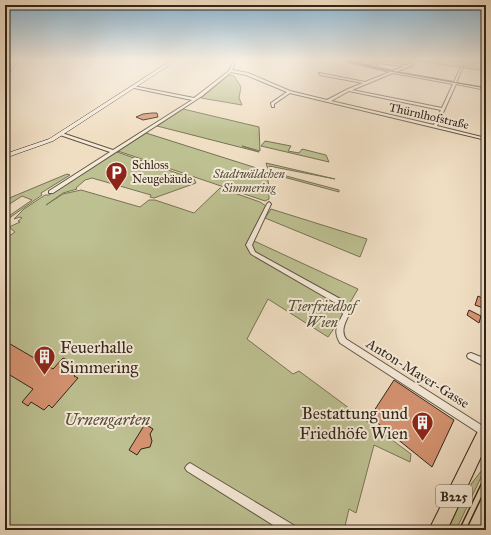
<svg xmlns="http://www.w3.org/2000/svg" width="491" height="535" font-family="'IM FELL Great Primer',serif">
  <rect width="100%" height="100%" fill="#f0dec3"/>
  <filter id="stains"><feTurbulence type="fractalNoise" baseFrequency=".005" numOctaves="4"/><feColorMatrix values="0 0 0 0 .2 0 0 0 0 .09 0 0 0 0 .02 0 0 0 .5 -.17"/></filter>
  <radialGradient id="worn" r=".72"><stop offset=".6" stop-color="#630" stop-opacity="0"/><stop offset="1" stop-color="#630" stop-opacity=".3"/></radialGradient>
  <g fill="#bdc091" stroke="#777356">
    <path d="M409,60H444L486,64V71Z"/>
    <path d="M229,75L234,76L241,87L239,98L242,105L201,98Z"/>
    <path d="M183,109L259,127L260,151L242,146L259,152L157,126Z"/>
    <path d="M146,133L266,171L269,186V199L265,201L118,151Z"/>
    <path d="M265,141L291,146L288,151L299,153L302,149L326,155L329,162L261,146Z"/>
    <path d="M117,152L194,179L196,183L154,198L150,197L151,195L92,178L85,180L76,188L77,189L63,193L46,205L63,194L81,190L140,207L149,200H155L194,213L220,188L260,202L266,206V211L248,241L247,247L251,254L340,304L344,314L328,337L268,299L247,339L293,374L299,371L411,454L410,462L374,445L356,513L349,509L345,526L351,530H5V239L15,232L9,227L20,222L18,221L22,218L20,217L14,219L24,209L45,195H49Z"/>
    <path d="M266,163L335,179L269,166L271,172L339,190V192L269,173Z"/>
    <path d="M67,174L70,175L41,193L42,195L5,221V215L9,216L32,200L22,196L5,207L7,199Z"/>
    <path d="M271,209L367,239L360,257L265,218Z"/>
    <path d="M252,240L358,289L348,306L253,251L251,245Z"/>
    <path d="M482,470L484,471L456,530H448L465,492Z"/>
  </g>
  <g fill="#d69371" stroke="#31261b">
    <path d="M152,113H157L158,117L143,120L136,117L143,114Z"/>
    <path d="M478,296L486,300V309L475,305Z"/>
    <path d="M469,310L481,316L479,323L467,315Z"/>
    <path d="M5,341L53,369L63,358L69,361L66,365L78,371L74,376L78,378L52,408L49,405L44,410L31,402L28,406L22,402L33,389L5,372Z"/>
    <path d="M394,380L454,420L432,467L370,417Z"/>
    <path d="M145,424L153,429L150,434L152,441L150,447L141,449L137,455L129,450Z"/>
  </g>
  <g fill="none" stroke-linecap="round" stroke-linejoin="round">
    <defs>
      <g id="minor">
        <path d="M15,60H18L5,78V75Z"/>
        <path d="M234,60H236L232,70L248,73L290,91L327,100L348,89L363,83L320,75L319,73L365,82L390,72L341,60H347L371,66L379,61L406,65L412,63L413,65L396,72L454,82L461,67L463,66L456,83L486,88V90L456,84L437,126L486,138V140L290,93L274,104V107H272L271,103L287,92L246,75L231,72L202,96L53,193H49V191L110,152L60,135V133H62L113,150L192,100L134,88L133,86L194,98L229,71ZM379,63L404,66L393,71L374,67ZM393,73L453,84L442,108L352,90ZM349,91L441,110L434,125L331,101Z"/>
        <path d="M269,202L271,204L252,245L255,252L344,301L349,314C346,322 340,330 346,339L486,428V436L482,435L340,343C333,331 337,326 343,314L339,305L251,254L246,245L267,204Z"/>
        <path d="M471,353L486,359V367L468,358L467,356L468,354Z"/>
        <path d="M190,463L295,526L296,530H281L187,471L185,468L187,465Z"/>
      </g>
      <path id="secondary" d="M172,60H177L53,141L5,158V154L49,139Z"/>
      <path id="primary" d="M486,423V446L447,530H429L481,425Z"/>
    </defs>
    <use href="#minor" stroke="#615445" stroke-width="2"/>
    <use href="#secondary" stroke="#31261b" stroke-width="1"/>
    <use href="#primary" stroke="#31261b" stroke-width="2"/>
    <use href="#minor" fill="#f5ead8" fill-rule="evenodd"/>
    <use href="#secondary" fill="#f5ead8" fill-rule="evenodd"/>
    <use href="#primary" fill="#f0dec3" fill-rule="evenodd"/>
    <path stroke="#31261b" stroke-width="1" d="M344,60L390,71L486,88"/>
    <g stroke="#31261b" stroke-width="1.5">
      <path d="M459,530L486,474"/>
      <path d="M466,530L486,488"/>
    </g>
  </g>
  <linearGradient id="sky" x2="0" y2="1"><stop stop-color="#89b7d6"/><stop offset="0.44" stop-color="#f8f0e4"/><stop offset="1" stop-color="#f8f0e4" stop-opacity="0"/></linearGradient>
  <rect width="491" height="135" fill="url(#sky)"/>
  <defs>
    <symbol id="parking-pin" viewBox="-11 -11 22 30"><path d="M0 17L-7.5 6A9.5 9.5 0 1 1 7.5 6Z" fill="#8f2418" stroke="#f5ead8"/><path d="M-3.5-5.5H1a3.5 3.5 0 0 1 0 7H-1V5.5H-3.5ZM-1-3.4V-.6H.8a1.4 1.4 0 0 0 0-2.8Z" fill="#fff"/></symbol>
    <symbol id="building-pin" viewBox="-11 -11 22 30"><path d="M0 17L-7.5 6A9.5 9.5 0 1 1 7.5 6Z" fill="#8f2418" stroke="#f5ead8"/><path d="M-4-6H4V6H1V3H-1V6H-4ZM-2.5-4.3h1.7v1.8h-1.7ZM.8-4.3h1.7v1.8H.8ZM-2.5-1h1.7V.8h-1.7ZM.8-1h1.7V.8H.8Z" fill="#fff"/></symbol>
  </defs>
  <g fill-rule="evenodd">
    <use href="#parking-pin" x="104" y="160" width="25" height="34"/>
    <use href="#building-pin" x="32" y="344" width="25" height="34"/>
    <use href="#building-pin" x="410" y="410" width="25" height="34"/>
  </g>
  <g text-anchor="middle" stroke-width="4" stroke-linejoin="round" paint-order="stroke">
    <g font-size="12" fill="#31261b" stroke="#f5ead8">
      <text transform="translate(429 116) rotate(13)" y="4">Thürnlhofstraße</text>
    </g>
    <g font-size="12" fill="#31261b" stroke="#f5ead8" text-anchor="start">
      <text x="132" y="169">Schloss<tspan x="132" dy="14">Neugebäude</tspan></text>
    </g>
    <g font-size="12" font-style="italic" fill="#544c38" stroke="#f5ead8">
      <text x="249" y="178">Stadtwäldchen<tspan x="249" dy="14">Simmering</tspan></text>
    </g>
    <rect fill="#f5ead8" stroke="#6c6154" stroke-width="1" x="436" y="485" width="36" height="22" rx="3"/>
    <g font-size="13" font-weight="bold" fill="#31261b">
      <text x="454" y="501">B225</text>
    </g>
    <g font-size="14" font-style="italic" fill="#544c38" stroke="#f5ead8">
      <text x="322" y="311">Tierfriedhof<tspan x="322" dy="16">Wien</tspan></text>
    </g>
    <g font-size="14" fill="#31261b" stroke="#f5ead8">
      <text transform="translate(418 373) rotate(32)" y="5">Anton-Mayer-Gasse</text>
    </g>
    <g font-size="17" fill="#31261b" stroke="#f5ead8" text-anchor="start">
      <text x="60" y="353">Feuerhalle<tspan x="60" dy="20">Simmering</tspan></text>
      <text x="408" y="419" text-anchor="end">Bestattung und<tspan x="408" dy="20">Friedhöfe Wien</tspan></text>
    </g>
    <g font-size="17" font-style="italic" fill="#544c38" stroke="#f5ead8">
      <text x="107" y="425">Urnengarten</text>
    </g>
  </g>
  <rect width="491" height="535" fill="none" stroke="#f0dec3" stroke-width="20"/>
  <rect x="6" y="6" width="479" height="523" fill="none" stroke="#31261b" stroke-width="2"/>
  <rect x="10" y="10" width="471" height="515" fill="none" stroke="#31261b"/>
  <rect width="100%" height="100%" filter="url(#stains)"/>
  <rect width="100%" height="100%" fill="url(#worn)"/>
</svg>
